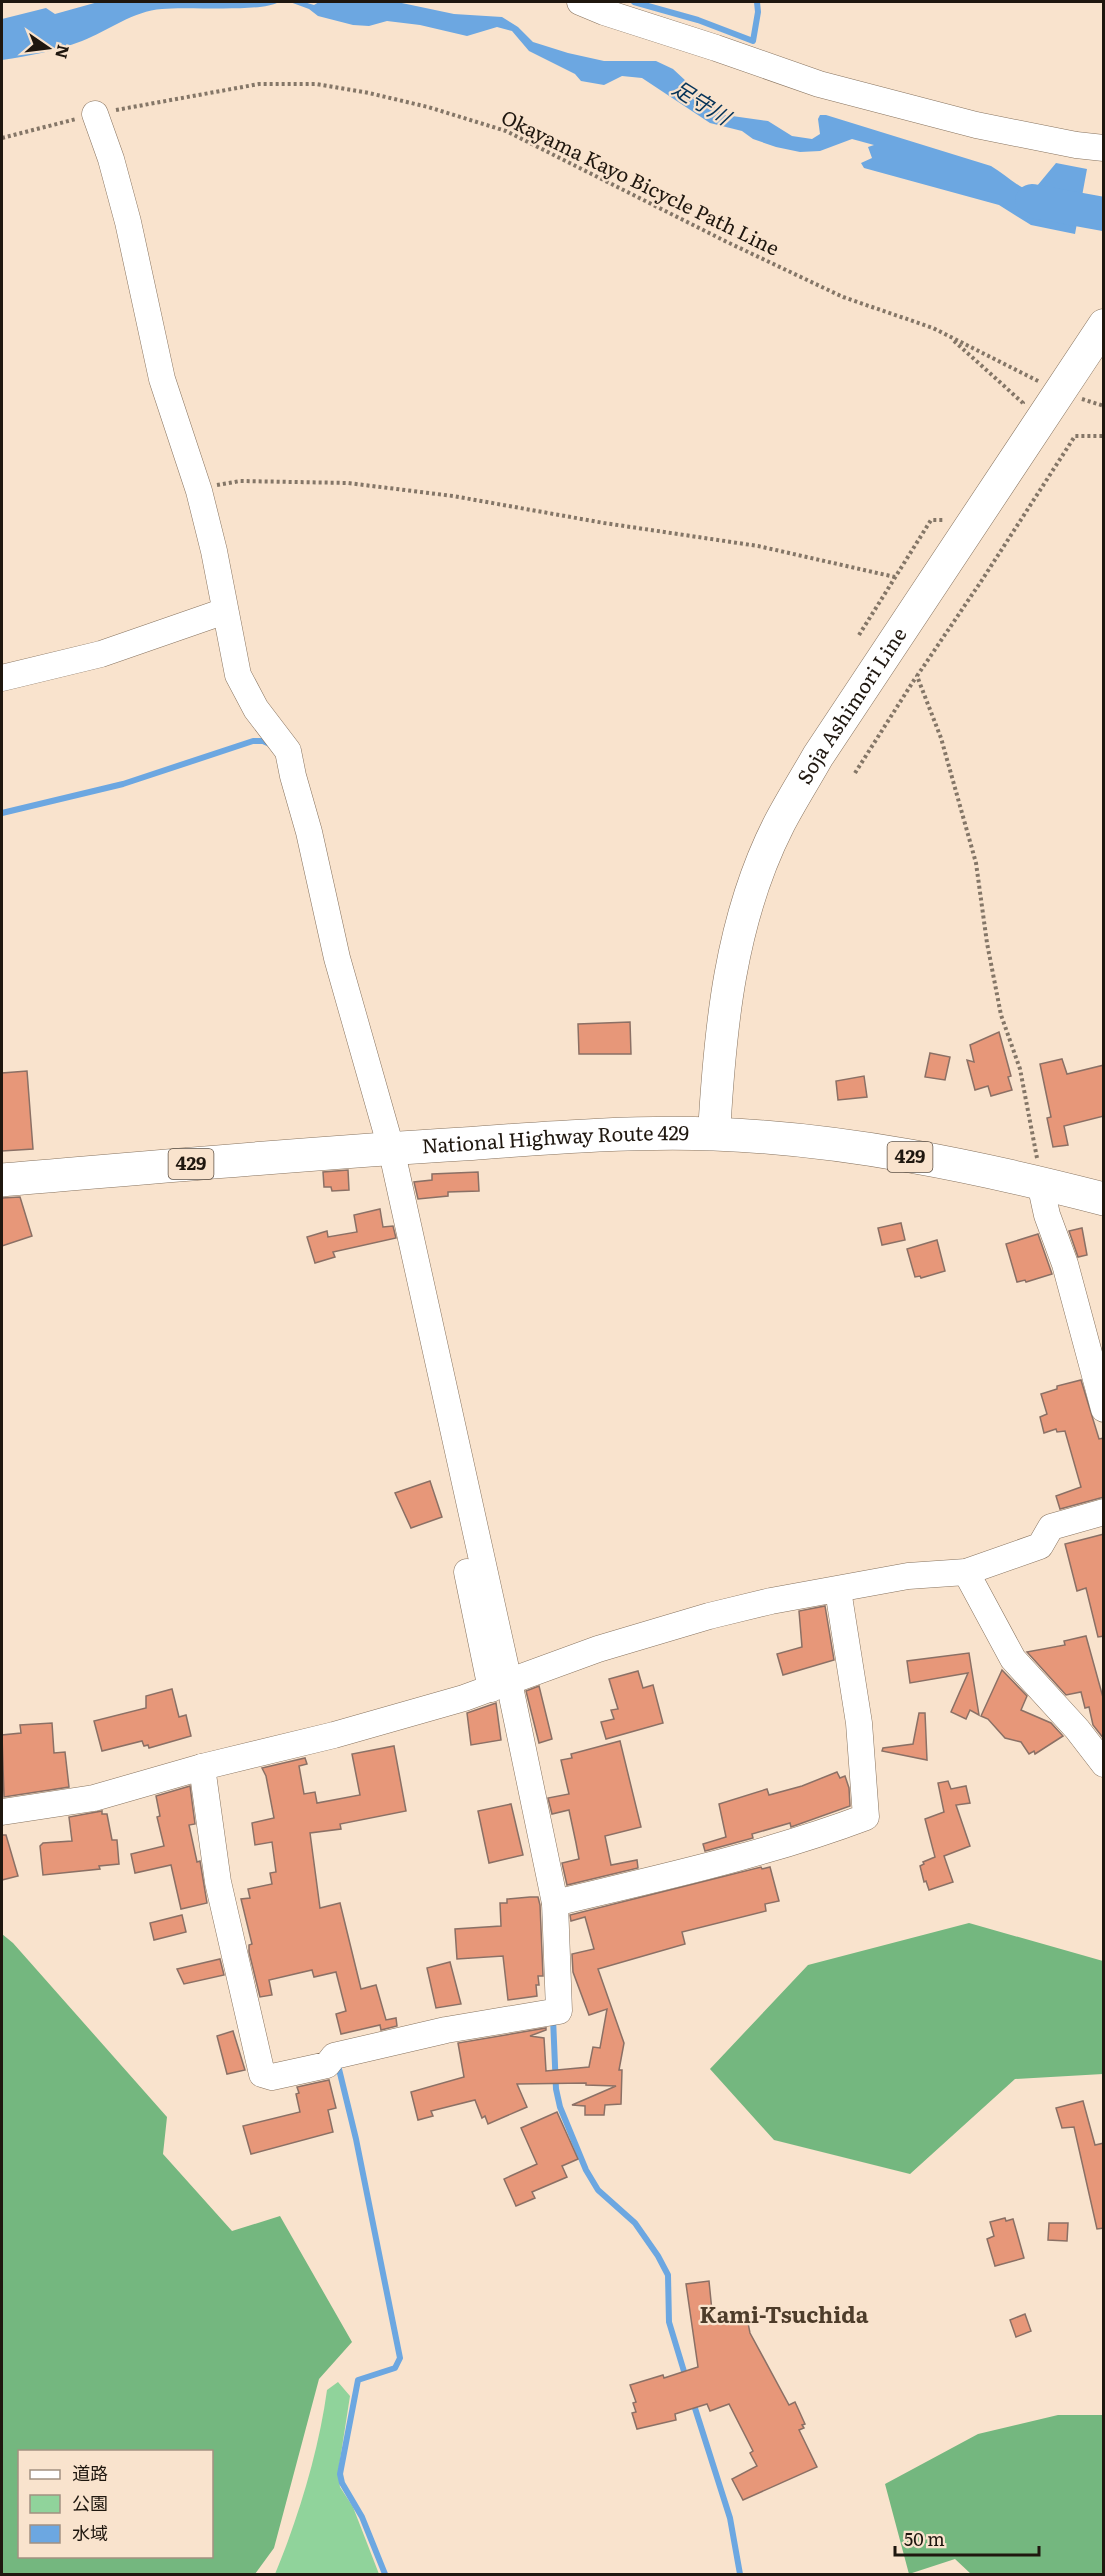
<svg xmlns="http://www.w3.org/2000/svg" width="1105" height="2576" font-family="Literata,'Noto Sans JP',serif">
  <rect width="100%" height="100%" fill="#f9e3cd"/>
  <path fill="#90d39b" d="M338,2382L350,2396L338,2473L340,2487L353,2507L379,2574H275C298,2519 319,2450 327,2390Z"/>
  <g fill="#74b77f" fill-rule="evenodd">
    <path d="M969,1923L1103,1961V2074L1015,2079L910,2174L774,2140L710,2069L808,1965Z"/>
    <path d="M2,1934L13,1943L167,2117L163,2154L232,2231L280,2216L352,2342L319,2379L274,2548L255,2574H2ZM20,2452H212V2556H20Z"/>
    <path d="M1058,2415H1103V2574H971L955,2559L909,2574L885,2484L978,2434Z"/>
  </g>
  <g fill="#6ca7e1">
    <path d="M98,2H279C260,13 188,6 162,9C133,11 108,31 82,41C56,51 29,56 2,60V19L46,8L55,14Z"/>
    <path d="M290,2H304L314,5L319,2H397L454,14L502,17L518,27L533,42L568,53L604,61H656L673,69L714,107L725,115L768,121L792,136L812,139L820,134L818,119L820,115H826L991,166C1005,174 1017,187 1032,192L1056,163L1087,169L1075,234L1031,225L999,205L864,168L861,163L872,158L868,147L874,145L852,139L820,151L800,152L776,147L753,139L742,131L710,123L642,78L622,76L604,85L581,81L575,74L529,51L512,31L497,27L467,36L420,25L387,21L369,26L353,25L318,16L309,9Z"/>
  </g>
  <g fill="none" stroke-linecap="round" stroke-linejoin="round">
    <g stroke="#6ca7e1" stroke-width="6">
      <path d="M634,2L698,20L753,41L758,12L757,2"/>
      <path d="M2,813L123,784L253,741H263L272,745"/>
      <path d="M553,2018L556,2089L560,2107L586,2170L598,2190L635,2223L658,2256L668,2275L669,2322L686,2378"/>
      <path d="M338,2065L356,2139L400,2358L395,2368L358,2380L340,2474L342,2483L362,2517L385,2574"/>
      <path d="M693,2402L730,2518L740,2574"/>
    </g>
    <path stroke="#6ca7e1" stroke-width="34" d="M1032,201L1104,214"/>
  </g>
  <g fill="#e79779" stroke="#8b7065" stroke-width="1.5">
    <path d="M630,1022L631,1054H579L578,1024Z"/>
    <path d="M999,1032L1011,1076L1008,1077L1012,1090L991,1096L988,1086L975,1090L967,1060L974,1062L970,1045Z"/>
    <path d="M930,1053L950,1057L945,1080L925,1077Z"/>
    <path d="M1062,1059L1067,1074L1104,1065V1116L1064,1126L1068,1145L1053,1147L1047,1118L1051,1117L1040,1064Z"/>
    <path d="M27,1071L33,1149L2,1151V1073Z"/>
    <path d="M864,1076L867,1097L838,1100L836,1081Z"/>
    <path d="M348,1170L349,1190L332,1191L331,1187H324L323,1172Z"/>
    <path d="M478,1172L479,1191L448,1192V1196L418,1199L414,1182L432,1180V1174Z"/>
    <path d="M20,1197L32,1236L2,1246V1198Z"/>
    <path d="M380,1209L383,1227L393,1226L396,1238L333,1252L335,1257L315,1263L307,1237L327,1231L328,1237L357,1232L354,1215Z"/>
    <path d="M901,1223L905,1240L882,1245L878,1228Z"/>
    <path d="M1082,1228L1087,1255L1078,1257L1069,1231Z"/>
    <path d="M1038,1234L1052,1274L1026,1282L1025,1280L1017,1282L1006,1244Z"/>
    <path d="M937,1240L945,1271L921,1278L920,1276L915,1277L907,1249Z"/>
    <path d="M1081,1380L1099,1439L1104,1438V1497L1060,1509L1056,1496L1081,1487L1065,1431L1057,1432L1056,1429L1044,1433L1040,1417L1047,1414L1041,1394L1057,1389V1386Z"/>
    <path d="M430,1481L442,1517L411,1528L395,1493Z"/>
    <path d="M1104,1534V1636L1098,1637L1086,1588L1077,1591L1065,1544Z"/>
    <path d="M825,1606L834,1660L783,1675L777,1654L802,1647L799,1611Z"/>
    <path d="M1086,1636L1104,1701V1739L1093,1725L1089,1707L1085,1708L1081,1692L1066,1695L1027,1652L1065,1645L1064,1641Z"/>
    <path d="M969,1653L979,1715L970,1710L966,1719L951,1712L968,1673L910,1683L907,1661Z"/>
    <path d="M1002,1670L1027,1696L1021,1710L1051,1723L1063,1736L1035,1754L1034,1751L1029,1754L1021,1742L1005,1738L988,1719L981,1716Z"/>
    <path d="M638,1671L643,1688L653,1685L663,1723L606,1739L601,1722L614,1719L611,1710L618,1709L609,1679Z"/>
    <path d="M539,1686L552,1739L539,1743L526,1691Z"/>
    <path d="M172,1689L179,1717L186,1715L191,1736L149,1748L148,1745L144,1746L142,1741L102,1751L94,1721L146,1708V1696Z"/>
    <path d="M496,1703L501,1740L471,1745L467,1713Z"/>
    <path d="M919,1713H925L927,1760L882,1751L883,1748L913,1744Z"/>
    <path d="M52,1723L54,1753L65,1752L69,1787L4,1797L2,1735L21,1733L20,1725Z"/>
    <path d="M620,1741L641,1827L605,1836L611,1865L637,1860L638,1868L567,1885L562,1863L579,1859L576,1843L569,1810L552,1814L548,1798L569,1794L561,1760L572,1758L571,1754Z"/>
    <path d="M394,1746L406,1811L340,1824L341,1829L310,1833L320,1908L340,1903L361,1989L376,1985L386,2020L396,2018L397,2026L381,2030L380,2025L341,2034L336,2014L346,2011L336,1972L314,1977L312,1970L269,1980L272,1995L260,1997L249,1952V1945L252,1944L241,1899L250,1898L248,1889L272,1884L270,1873L276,1872L272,1842L255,1845L252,1823L274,1818L266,1776L262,1768L305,1758L307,1764L299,1766L304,1794L315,1792L317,1803L360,1795L352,1754Z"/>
    <path d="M837,1772L840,1778L845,1776L849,1788L850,1806L791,1827L790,1823L752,1834L753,1838L705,1851L703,1844L726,1837L719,1804L767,1789L769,1795L802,1786Z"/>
    <path d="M948,1781L951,1789L966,1786L970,1803L956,1805L970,1846L944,1856L953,1882L929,1890L926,1881L924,1882L920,1866L924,1864L923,1862L935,1857L925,1819L944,1812L938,1783Z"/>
    <path d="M190,1786L195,1824L189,1825L197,1862L200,1861L207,1903L181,1909L171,1865L135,1873L131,1854L164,1846L157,1817L160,1816L156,1796Z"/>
    <path d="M511,1804L523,1855L489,1863L478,1811Z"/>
    <path d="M102,1811V1814H107L112,1840H117L119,1864L99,1866L100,1869L43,1875L40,1846L43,1843L72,1841L69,1817Z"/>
    <path d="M2,1835H6L18,1876L2,1880Z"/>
    <path d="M761,1867L762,1869L770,1867L779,1901L765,1904L766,1911L682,1932L685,1944L598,1969L624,2043L619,2070H622L621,2104L605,2105L604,2115H585V2106L572,2105L616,2086L586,2085V2083L517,2084L527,2107L488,2124L485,2116L482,2118L475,2100L431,2111L433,2116L418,2120L411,2092L464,2077L458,2043L546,2028V2030L530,2036L544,2038L546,2071L589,2067L593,2047L600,2048L607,2009L589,2015L573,1972L572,1954L594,1949L585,1917L571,1921L570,1915Z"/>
    <path d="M530,1897H538L540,1905L543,1976H538L539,1985H536L537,1996L508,2000L503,1956L457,1959L455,1929L501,1926L500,1903H507V1899Z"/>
    <path d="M182,1915L186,1932L154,1940L150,1923Z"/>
    <path d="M220,1959L224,1975L184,1984L177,1969Z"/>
    <path d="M450,1962L461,2004L436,2008L427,1968Z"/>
    <path d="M233,2031L245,2070L227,2074L217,2036Z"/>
    <path d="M329,2080L336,2108L328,2110L333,2132L251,2154L243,2126L300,2112L296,2094L299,2093L297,2087Z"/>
    <path d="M1083,2101L1095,2145L1104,2143V2228L1097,2229L1074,2127L1062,2128L1056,2108Z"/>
    <path d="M557,2112L578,2159L562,2166L567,2177L532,2192L535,2198L516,2206L504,2179L537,2164L521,2128Z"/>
    <path d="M1005,2218L1006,2221L1013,2219L1024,2258L995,2266L987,2239L994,2236L990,2222Z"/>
    <path d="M1049,2223H1068L1067,2241L1048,2240Z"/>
    <path d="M709,2281L713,2321L746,2313L750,2333L789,2405L795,2402L805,2424L802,2425L804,2428L799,2430L817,2467L743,2500L732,2479L757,2466L750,2453L753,2451L729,2404L710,2411L707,2404L675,2414L676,2420L637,2429L632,2413L636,2412L633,2403L636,2402L630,2385L663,2375L664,2378L698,2367L686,2284Z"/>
    <path d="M1025,2314L1031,2331L1016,2337L1010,2320Z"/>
  </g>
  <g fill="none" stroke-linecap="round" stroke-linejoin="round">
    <defs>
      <g id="minor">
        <path d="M580,2L604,12L716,48L819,84L976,125L1076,145L1104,148"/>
        <path d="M95,114L111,159L128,222L162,379L199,491L214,551L238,675L256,709L288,751L293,776L309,832L337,958L391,1148L509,1682L555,1903L559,2011L446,2030L334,2056L327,2065L272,2077L262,2074L218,1882L202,1767"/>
        <path d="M2,678L101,654L225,611"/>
        <path d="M1040,1183L1047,1215L1065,1264L1104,1409"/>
        <path d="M467,1572L491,1689"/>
        <path d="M966,1572L1013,1659L1077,1729L1104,1764"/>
        <path d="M2,1812L94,1798L202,1767L334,1735L464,1698L598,1649L709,1616L771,1601L908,1576L966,1572L1040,1546L1051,1527L1104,1512"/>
        <path d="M555,1903C659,1878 765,1855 866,1817L859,1723L838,1590"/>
      </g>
      <g id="major">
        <path id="s1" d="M714,1134C720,1028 730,920 779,824C791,801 805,779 818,756L1104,325"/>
      </g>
      <g id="highway">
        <path id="s2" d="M2,1180C155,1167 309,1153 463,1144C546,1138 630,1131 714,1134C845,1139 976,1166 1104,1199"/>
      </g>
    </defs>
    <use href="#minor" stroke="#87735f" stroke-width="27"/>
    <use href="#major" stroke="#87735f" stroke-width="33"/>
    <use href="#highway" stroke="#87735f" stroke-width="34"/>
    <g stroke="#847667" stroke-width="4" stroke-dasharray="3 3" stroke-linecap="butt">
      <path d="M116,110L259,84H316L369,93L428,107L506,131L727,242L843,297L933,328L1040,382"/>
      <path d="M2,138L76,119"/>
      <path d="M954,341L1023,403L1022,405"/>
      <path d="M1082,399L1104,406"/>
      <path d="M217,485L240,481L348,483L453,496L604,523L758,546L895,577"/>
      <path d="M859,635L931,520H945"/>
      <path d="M855,773L916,677"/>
      <path d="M1037,1158L1020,1069L1001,1015L987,943L976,863L941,738L917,676L982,580L1075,436H1104"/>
    </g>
    <use href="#minor" stroke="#fff" stroke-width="26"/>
    <use href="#major" stroke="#fff" stroke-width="32"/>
    <use href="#highway" stroke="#fff" stroke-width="33"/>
  </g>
  <g text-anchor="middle" stroke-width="4.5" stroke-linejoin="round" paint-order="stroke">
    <g fill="#f9e3cd" stroke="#605448" stroke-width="1.5">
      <rect x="887.5" y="1142" width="45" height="30" rx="4.5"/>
      <rect x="168.5" y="1149" width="45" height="30" rx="4.5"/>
    </g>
    <g font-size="18" font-weight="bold" fill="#1f170f">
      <text x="910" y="1163">429</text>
      <text x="191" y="1170">429</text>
    </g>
    <g font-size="20" fill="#1f170f" stroke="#f9e3cd">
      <text transform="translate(640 183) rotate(26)" y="7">Okayama Kayo Bicycle Path Line</text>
      <text dy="7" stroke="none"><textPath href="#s1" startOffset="458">Soja Ashimori Line</textPath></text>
      <text dy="7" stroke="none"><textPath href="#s2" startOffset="555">National Highway Route 429</textPath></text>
    </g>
    <g font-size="21" font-style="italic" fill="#053358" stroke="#f9e3cd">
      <text transform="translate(701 103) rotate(32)" y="7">足守川</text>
    </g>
    <g font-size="22" font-weight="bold" fill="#4d3c2a" stroke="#f9e3cd">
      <text x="784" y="2323">Kami-Tsuchida</text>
    </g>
  </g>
  <rect width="1105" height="2576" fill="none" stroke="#1f170f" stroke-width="6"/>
  <rect x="18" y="2450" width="195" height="108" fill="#f9e3cd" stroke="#a29181" stroke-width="1.5"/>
  <rect x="30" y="2470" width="30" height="9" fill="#ffffff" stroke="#a29181" stroke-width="1.5"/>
  <text x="72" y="2480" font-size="18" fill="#1f170f">道路</text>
  <rect x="30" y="2495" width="30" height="18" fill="#90d39b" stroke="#a29181" stroke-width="1.5"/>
  <text x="72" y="2510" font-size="18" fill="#1f170f">公園</text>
  <rect x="30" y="2525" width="30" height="18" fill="#6ca7e1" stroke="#a29181" stroke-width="1.5"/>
  <text x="72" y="2540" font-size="18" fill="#1f170f">水域</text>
  <g transform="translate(48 48) rotate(104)" stroke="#f9e3cd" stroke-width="4.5" paint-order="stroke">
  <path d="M0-4.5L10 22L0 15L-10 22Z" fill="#1f170f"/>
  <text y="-9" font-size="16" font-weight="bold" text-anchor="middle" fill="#1f170f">N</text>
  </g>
  <path d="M895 2546v9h144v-9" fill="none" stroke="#1f170f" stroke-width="3"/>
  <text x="904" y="2546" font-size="18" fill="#1f170f" stroke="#f9e3cd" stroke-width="4.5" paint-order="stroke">50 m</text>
</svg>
